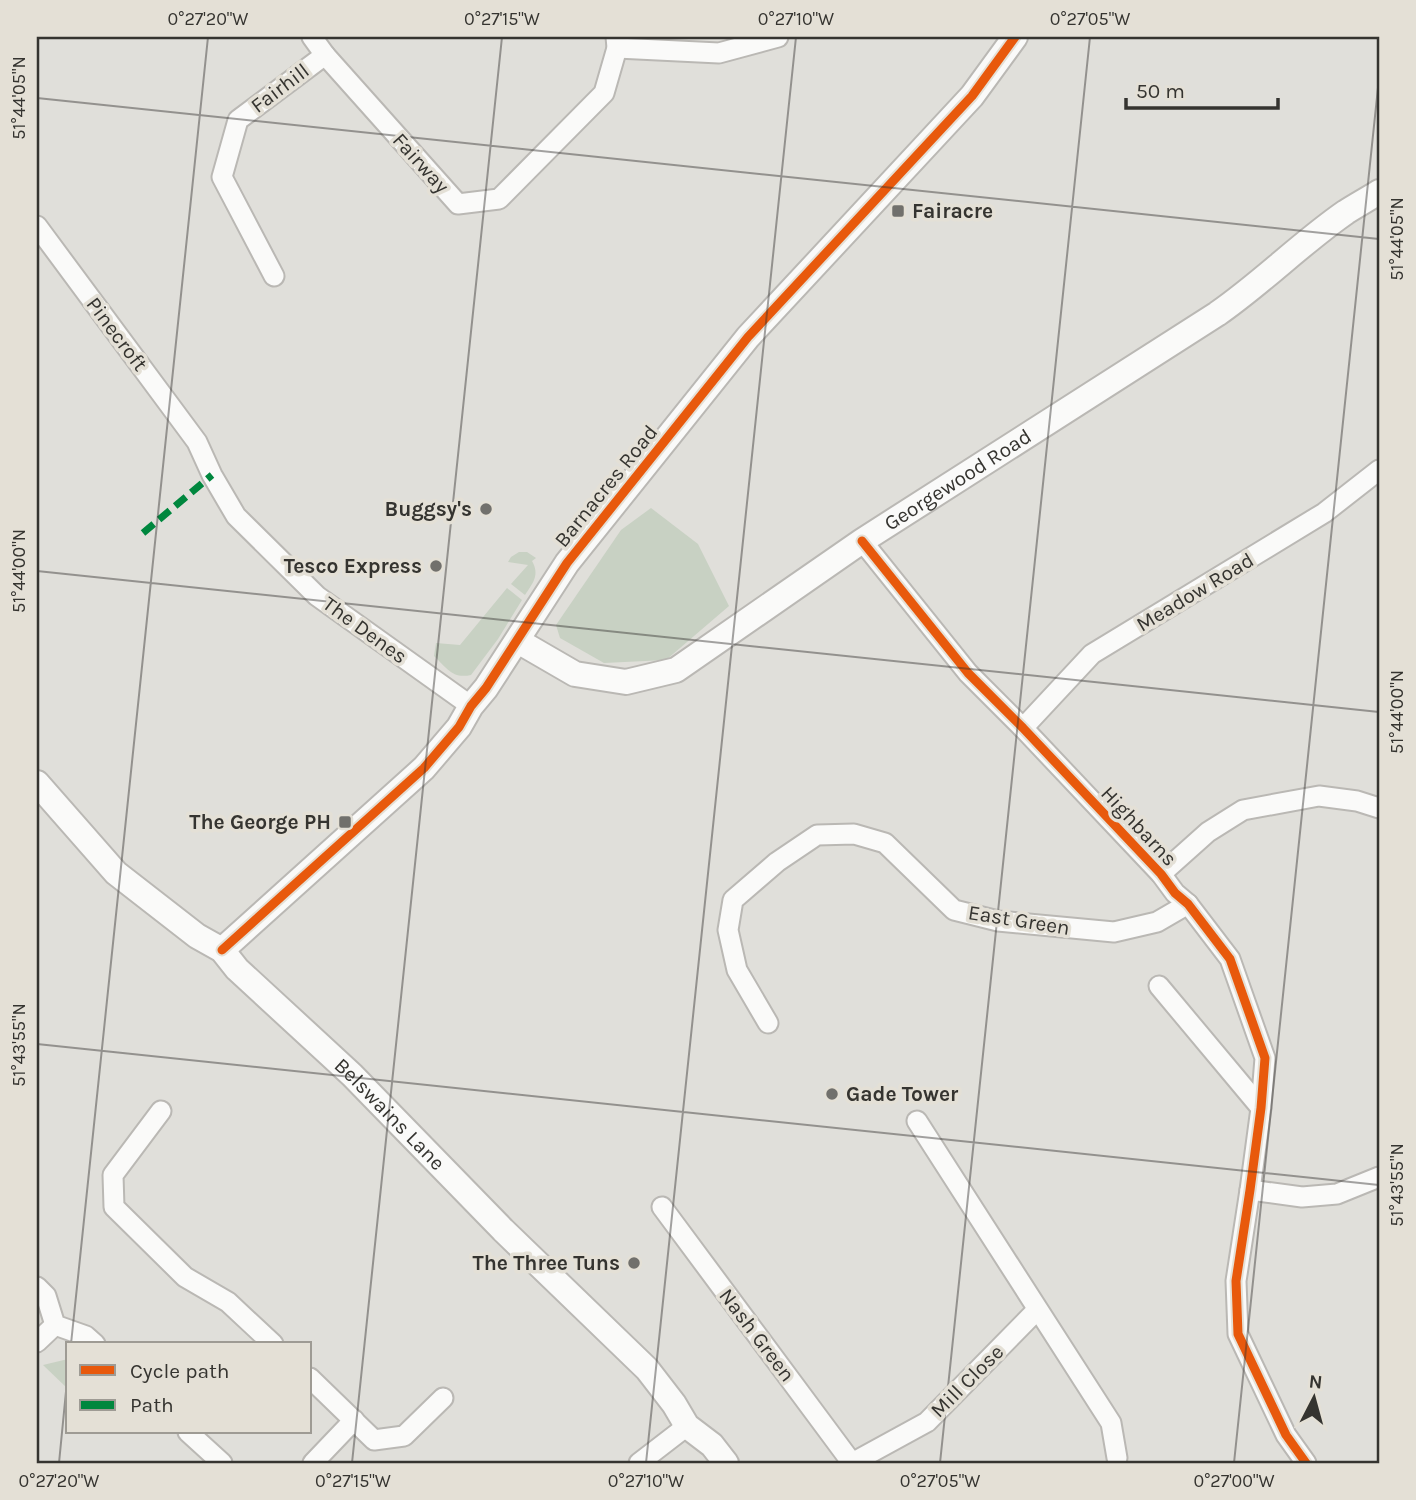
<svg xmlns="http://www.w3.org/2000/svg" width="1416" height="1500" font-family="Karla,sans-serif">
  <rect width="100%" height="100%" fill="#e0dfda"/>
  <g fill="#c8d1c3">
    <path d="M651,508L698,544L729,606L666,660L604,663L560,638L556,625L621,530Z"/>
    <path d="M519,552H527L536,558L532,561C540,575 533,583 525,595L511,584L528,565L508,562L511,557Z"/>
    <path d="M507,588L522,600L498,639L471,675C452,679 447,668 434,656L436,643L460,645Z"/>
    <path d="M68,1359V1389L43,1365Z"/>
  </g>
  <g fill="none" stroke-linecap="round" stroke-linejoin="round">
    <defs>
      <g id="minor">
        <path d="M312,37L325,55L458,204L499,199L604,93L617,48L616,37"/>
        <path d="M617,48L719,53L778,37"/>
        <path d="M37,226L197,442L212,475L236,516L317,596L471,706"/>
        <path d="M274,276L222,177L238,120L325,55"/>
        <path d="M862,541L968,673L1023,728L1161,874L1175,893L1188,904L1230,959L1265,1058L1261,1108L1250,1190L1236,1281L1238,1334L1286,1435L1306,1463"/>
        <path d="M1023,728L1092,654L1324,513L1379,470"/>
        <path d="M1161,874L1208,832L1243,810L1319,796L1357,801L1379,808"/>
        <path d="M1159,986L1261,1108"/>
        <path d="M768,1023L737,970L728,930L733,900L777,862L817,835L854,834L885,843L954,910L998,921L1114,932L1157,922L1188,904"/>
        <path d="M161,1111L113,1175L114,1207L185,1277L228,1302L273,1344"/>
        <path d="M917,1121L1111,1423L1117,1458"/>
        <path d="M1250,1190L1302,1197L1337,1194L1379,1177"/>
        <path d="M662,1207L852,1463"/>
        <path d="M37,1287L46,1296L55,1325L86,1336L95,1344"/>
        <path d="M37,1342L55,1325"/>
        <path d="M310,1378L374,1440L404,1436L443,1398"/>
        <path d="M188,1432L222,1463"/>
        <path d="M313,1463L354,1420"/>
        <path d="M639,1463L687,1426"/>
        <path d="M852,1463L927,1422L1037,1310"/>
      </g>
      <g id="tertiary">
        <path id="s1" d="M518,641L575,674L626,682L676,670L862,541L1217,314C1262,283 1301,243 1346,212C1357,205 1368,199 1379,192"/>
        <path id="s2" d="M37,783L116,873L197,936L222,950L237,969L352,1075L503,1230L647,1369L674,1404L687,1426L712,1445L726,1463"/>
        <path d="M222,950L424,768L459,727L471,706L486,688L567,563L748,337L972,96L1015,37"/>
      </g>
    </defs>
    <use href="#minor" stroke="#bab8b4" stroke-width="23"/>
    <use href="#tertiary" stroke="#bab8b4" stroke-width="28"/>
    <use href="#minor" stroke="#fafaf9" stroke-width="19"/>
    <use href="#tertiary" stroke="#fafaf9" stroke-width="24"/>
    <path stroke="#00873e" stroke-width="7" stroke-dasharray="14 7" stroke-linecap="butt" d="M143,533L212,475"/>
    <defs>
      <g id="cycleway">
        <path d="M862,541L968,673L1023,728L1161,874L1175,893L1188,904L1230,959L1265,1058L1261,1108L1250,1190L1236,1281L1238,1334L1286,1435L1306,1463"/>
        <path d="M222,950L424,768L459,727L471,706L486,688L567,563L748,337L972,96L1015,37"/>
      </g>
    </defs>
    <use href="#cycleway" stroke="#e4e0d6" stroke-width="13"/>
    <use href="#cycleway" stroke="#e8590c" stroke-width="9"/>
  </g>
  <path fill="none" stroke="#353430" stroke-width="2" stroke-opacity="0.45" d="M37,98L1379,239M37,571L1379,712M37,1044L1379,1185M71,1344L208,37M59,1463L68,1371M352,1463L502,37M646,1463L796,37M940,1463L1090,37M1234,1463L1379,78"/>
  <g fill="#71706c" stroke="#e4e0d6" stroke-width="2.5">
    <rect x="891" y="204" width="14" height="14" rx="3.5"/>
    <circle cx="486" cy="509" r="7"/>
    <circle cx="436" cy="566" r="7"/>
    <rect x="338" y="815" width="14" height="14" rx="3.5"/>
    <circle cx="832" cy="1094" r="7"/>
    <circle cx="634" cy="1263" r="7"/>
  </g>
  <g text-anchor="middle" stroke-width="7" stroke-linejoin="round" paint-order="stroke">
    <g font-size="21" fill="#353430" stroke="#e4e0d6">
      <text transform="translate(280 88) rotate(-37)" y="7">Fairhill</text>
      <text transform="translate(421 163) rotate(48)" y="7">Fairway</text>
      <text transform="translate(117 334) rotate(53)" y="7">Pinecroft</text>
      <text dy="7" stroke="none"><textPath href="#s1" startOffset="509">Georgewood Road</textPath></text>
      <text transform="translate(606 486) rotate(-51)" y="7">Barnacres Road</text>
      <text transform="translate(1195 592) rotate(-31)" y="7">Meadow Road</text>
      <text transform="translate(365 630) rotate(36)" y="7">The Denes</text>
      <text transform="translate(1139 826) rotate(47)" y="7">Highbarns</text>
      <text transform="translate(1019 920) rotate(9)" y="7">East Green</text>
      <text dy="7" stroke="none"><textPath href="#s2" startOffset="486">Belswains Lane</textPath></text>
      <text transform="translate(757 1335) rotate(53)" y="7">Nash Green</text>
      <text transform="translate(967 1381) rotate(-45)" y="7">Mill Close</text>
    </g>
    <g font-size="21" font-weight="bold" fill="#353430" stroke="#e4e0d6" text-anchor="end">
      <text x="912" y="218" text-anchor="start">Fairacre</text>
      <text x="472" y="516">Buggsy's</text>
      <text x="422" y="573">Tesco Express</text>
      <text x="331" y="829">The George PH</text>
      <text x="846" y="1101" text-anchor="start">Gade Tower</text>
      <text x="620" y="1270">The Three Tuns</text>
    </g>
  </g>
  <rect width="1416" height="1500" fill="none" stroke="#e4e0d6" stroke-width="77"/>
  <rect x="66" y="1342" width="245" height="91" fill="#e4e0d6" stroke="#9e9b94" stroke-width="2"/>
  <rect x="80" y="1365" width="35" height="10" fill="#e8590c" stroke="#9e9b94" stroke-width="2"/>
  <text x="130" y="1378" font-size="21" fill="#353430">Cycle path</text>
  <rect x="80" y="1400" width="35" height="10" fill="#00873e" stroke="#9e9b94" stroke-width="2"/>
  <text x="130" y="1412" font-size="21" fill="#353430">Path</text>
  <g transform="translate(1314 1398) rotate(6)" stroke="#e4e0d6" stroke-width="5" paint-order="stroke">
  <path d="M0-5L12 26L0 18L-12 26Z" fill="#353430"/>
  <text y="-10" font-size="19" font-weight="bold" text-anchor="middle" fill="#353430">N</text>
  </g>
  <path d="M1126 98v10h152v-10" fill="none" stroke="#353430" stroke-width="3.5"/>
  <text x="1136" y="98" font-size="21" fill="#353430" stroke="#e4e0d6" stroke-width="5" paint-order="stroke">50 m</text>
  <rect x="38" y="38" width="1340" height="1424" fill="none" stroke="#353430" stroke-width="2.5"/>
  <g font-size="18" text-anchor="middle" fill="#353430">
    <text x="208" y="25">0°27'20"W</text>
    <text x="502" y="25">0°27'15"W</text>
    <text x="796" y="25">0°27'10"W</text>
    <text x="1090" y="25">0°27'05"W</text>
    <text transform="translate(19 98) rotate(-90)" y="6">51°44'05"N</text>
    <text transform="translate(1397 239) rotate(-90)" y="6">51°44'05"N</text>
    <text transform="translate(19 571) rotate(-90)" y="6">51°44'00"N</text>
    <text transform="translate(1397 712) rotate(-90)" y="6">51°44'00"N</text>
    <text transform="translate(19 1045) rotate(-90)" y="6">51°43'55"N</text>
    <text transform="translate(1397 1185) rotate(-90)" y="6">51°43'55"N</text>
    <text x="59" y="1487">0°27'20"W</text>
    <text x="353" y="1487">0°27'15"W</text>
    <text x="646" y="1487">0°27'10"W</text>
    <text x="940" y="1487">0°27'05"W</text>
    <text x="1234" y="1487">0°27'00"W</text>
  </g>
</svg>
